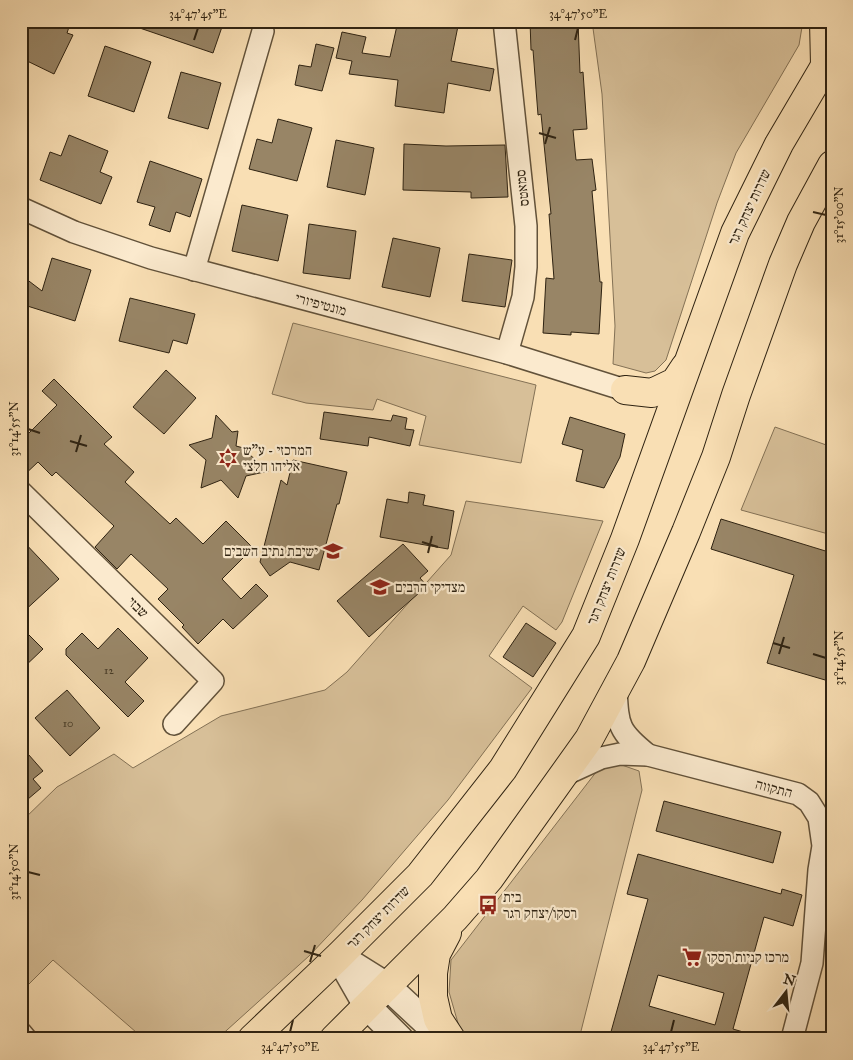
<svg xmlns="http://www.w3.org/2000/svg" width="853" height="1060" font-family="'IM FELL Great Primer','Frank Ruhl Libre',serif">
  <rect width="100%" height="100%" fill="#f9dfb4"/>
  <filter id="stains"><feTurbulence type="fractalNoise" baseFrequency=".004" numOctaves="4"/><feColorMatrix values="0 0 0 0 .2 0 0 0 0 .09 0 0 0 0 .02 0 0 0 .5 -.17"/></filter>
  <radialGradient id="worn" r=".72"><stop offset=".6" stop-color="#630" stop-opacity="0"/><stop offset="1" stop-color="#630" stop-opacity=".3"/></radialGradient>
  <g fill="#d7bf98" stroke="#837155">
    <path d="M592,21H803L799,45L736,153L717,203L666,360L655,371L646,373L613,364L615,326L602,94Z"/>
    <path d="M293,323L536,385L521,463L419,445L426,416L377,399L373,410L306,403L272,394Z"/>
    <path d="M775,427L832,447V535L741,510Z"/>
    <path d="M466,501L603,521L562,622L556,630L523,606L489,656L532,688L448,800L362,900L309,956L217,1039H144L53,960L22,991L21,822L57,787L114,754L133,768L221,716L325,690L347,672L451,555Z"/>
    <path d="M616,763L639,771L642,790L579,1039H469L460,1030L449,992L451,960L600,767Z"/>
  </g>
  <g fill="#988566" stroke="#2f2312" fill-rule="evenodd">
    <path d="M21,21H71L67,33L73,35L54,74L21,58Z"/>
    <path d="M128,21H224L213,53L128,24Z"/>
    <path d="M398,21H459L451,61L494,69L490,91L448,83L444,113L395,106L398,80L349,74L352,61L336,58L342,32L366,37L362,53L390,57Z"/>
    <path d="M530,21H578L580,73L583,72L587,129L573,130L576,160L592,159L596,190L592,191L600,282H602L599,334L571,332V335L543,333L546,278L554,279L549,214H551L541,114L538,115L533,50H531Z"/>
    <path d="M316,44L334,48L322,91L295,85L299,65L311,67Z"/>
    <path d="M105,46L151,62L134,112L88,96Z"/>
    <path d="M181,72L221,83L208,129L168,118Z"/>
    <path d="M278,119L312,128L297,181L249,169L257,139L272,143Z"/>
    <path d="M69,135L108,151L100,172L112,177L101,204L40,180L50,152L61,156Z"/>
    <path d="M336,140L374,148L365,195L327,187Z"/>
    <path d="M404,144L446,146L505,145L508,197L471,198V192L403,190Z"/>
    <path d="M150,161L202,179L190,217L176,212L170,232L149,225L155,207L137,202Z"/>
    <path d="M242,205L288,215L278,261L232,251Z"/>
    <path d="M309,224L356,231L350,279L303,273Z"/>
    <path d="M393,238L440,248L430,297L382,287Z"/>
    <path d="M469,254L512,260L505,307L462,301Z"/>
    <path d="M52,258L91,270L75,321L21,304V275L42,291Z"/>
    <path d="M130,298L195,314L187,344L173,340L169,353L119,341Z"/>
    <path d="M166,370L196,398L164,434L133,407Z"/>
    <path d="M54,379L112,437L104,444L134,472L125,482L170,524L176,518L203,544L226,521L253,548L222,579L241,599L256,584L268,596L233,629L223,619L198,644L182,627L184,625L158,599L168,589L131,554L117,569L95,547L114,526L56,472L52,476L38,462L21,478V441L57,405L42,391Z"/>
    <path d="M324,412L391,421L393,415L407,418L405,429L414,430L410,446L369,437L368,446L320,439Z"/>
    <path d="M216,415L232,432L238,431L236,446L251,450L250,455L269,471L246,476L238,498L221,480L201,488L206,460L189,445L212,438Z"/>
    <path d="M570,417L625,434L620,457L604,488L576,481L583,450L562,444Z"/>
    <path d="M293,460L347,472L339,504H337L319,570L290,562L270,576L260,562L281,480L287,485Z"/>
    <path d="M409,492L425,495L423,505L454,511L448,549L380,537L387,499L408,503Z"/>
    <path d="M721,519L832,553V682L767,663L794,575L711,549Z"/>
    <path d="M21,539L59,579L21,614Z"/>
    <path d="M403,544L428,571L420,578L427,586L369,637L337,601Z"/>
    <path d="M526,623L556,643L533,677L503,657Z"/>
    <path d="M21,627L43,649L21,670Z"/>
    <path d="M118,628L148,658L125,682L144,701L128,717L66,655V649L82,633L98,649Z"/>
    <path d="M67,690L100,728L70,756L35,718Z"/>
    <path d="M21,746L43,771L33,779L41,788L21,805Z"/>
    <path d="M664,801L781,832L773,863L656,831Z"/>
    <path d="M638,854L781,894L782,889L802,895L793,926L764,917L733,1029L750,1034L749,1039H609L648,899L627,894ZM658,975L724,993L715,1025L649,1006Z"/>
  </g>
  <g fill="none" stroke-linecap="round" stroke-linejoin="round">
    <defs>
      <g id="minor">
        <path d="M504,21L526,226V267L523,297L507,353"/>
        <path d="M21,208L74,232L151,258L507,353L625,390"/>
        <path d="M194,270L263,31"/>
        <path d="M21,492L213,681L174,724"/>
        <path d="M616,689C618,726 618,731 648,755"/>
        <path d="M564,775L601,758L620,754L648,755L798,794L809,802L819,818L823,846L819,870L812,963L792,1039"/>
        <path d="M21,1033L26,1039"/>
      </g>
      <g id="tertiary">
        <path d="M339,956L387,986L444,1039"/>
        <path d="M339,957L367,1006L400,1039"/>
      </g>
      <g id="primary">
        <path d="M824,21L825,65"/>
        <path d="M625,390L652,393L675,382L685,367"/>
        <path d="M447,933L436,954L433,973V997L438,1019L451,1039"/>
        <path d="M252,1039L339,956L420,875L503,769L586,636L625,539L735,233L779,144L832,54"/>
        <path d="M334,1039L455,918L489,879L589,739L631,661L686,532L716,457L736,395L783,264L801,222L832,165"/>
      </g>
    </defs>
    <use href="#minor" stroke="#62523a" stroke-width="24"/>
    <use href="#tertiary" stroke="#62523a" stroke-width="29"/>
    <use href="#primary" stroke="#2f2312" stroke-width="30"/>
    <use href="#minor" stroke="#fbeace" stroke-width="21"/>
    <use href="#tertiary" stroke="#fbeace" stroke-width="26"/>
    <use href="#primary" stroke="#f9dfb4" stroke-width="28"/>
  </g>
  <path fill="none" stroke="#2f2312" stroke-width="2" d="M194,40L198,28M575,40L578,28M539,133L556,138M545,144L550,127M813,212L826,215M28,429L40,433M70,441L87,446M76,452L81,435M422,542L438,547M428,553L432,536M773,643L790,648M779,654L784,637M813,654L826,658M28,872L40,875M304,951L321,956M310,962L315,945M290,1032L293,1020M671,1032L674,1020"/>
  <defs>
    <symbol id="synagogue-bare" viewBox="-9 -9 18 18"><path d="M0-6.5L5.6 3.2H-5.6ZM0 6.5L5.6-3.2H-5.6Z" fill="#8f2418" stroke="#fbeace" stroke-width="2.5" paint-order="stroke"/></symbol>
    <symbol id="school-bare" viewBox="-9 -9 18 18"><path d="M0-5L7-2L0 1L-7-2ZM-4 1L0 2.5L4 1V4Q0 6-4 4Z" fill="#8f2418" stroke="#fbeace" stroke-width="2.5" paint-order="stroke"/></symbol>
    <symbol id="bus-bare" viewBox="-9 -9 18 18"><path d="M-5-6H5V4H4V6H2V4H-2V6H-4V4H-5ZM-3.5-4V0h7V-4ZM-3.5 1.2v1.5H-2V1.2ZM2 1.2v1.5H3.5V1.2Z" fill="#8f2418" stroke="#fbeace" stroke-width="2.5" paint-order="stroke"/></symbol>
    <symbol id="supermarket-bare" viewBox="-9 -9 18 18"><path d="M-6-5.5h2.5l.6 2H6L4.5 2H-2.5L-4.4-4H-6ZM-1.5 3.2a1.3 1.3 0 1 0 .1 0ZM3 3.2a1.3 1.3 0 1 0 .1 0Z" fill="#8f2418" stroke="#fbeace" stroke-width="2.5" paint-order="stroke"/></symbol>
  </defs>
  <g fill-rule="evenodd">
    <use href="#synagogue-bare" x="214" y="444" width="28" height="28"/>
    <use href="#school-bare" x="319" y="537" width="28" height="28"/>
    <use href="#school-bare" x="366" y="573" width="28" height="28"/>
    <use href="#bus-bare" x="474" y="891" width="28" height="28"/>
    <use href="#supermarket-bare" x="678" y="943" width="28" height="28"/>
  </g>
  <g text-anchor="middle" stroke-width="4.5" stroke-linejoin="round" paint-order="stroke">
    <g font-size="11" fill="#493c27">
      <text x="109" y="674">12</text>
      <text x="68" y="727">10</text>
    </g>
    <g font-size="14" fill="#2f2312" stroke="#fbeace">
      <text transform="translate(522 188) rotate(-96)" y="5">סמאטס</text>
      <text transform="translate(749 207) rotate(-65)" y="5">שדרות יצחק רגר</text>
      <text transform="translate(321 304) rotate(15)" y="5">מונטיפיורי</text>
      <text transform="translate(606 586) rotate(-68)" y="5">שדרות יצחק רגר</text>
      <text transform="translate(138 607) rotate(45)" y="5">שבזי</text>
      <text transform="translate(774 788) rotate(15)" y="5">התקווה</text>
      <text transform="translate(378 917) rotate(-45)" y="5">שדרות יצחק רגר</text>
    </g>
    <g font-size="14" fill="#2f2312" stroke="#fbeace" text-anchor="start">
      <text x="243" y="455">המרכזי - ע"ש<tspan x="243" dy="16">אליהו חלצי</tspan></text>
      <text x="318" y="556" text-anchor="end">ישיבת נתיב השבים</text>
      <text x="395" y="592">מצדיקי הרבים</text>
      <text x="503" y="902">בית<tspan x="503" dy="16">רסקו/יצחק רגר</tspan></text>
      <text x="707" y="962">מרכז קניות רסקו</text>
    </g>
  </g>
  <rect width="853" height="1060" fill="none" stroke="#f9dfb4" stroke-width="55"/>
  <g transform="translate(786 992) rotate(16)" stroke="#fbeace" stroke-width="4" paint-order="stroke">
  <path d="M0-4L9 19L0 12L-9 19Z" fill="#2f2312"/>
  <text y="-8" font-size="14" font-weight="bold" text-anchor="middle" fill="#2f2312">N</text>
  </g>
  <rect x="28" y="28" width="798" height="1004" fill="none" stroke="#2f2312" stroke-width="2"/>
  <g font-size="12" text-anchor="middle" fill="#2f2312">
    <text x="198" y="18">34°47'45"E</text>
    <text x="578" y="18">34°47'50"E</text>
    <text transform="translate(839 215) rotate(-90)" y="4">31°15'00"N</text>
    <text transform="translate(14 429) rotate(-90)" y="4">31°14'55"N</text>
    <text transform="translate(839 658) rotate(-90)" y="4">31°14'55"N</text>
    <text transform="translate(14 872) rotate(-90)" y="4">31°14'50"N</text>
    <text x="290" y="1051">34°47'50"E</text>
    <text x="671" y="1051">34°47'55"E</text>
  </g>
  <rect width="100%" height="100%" filter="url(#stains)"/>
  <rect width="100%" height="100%" fill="url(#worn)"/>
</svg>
